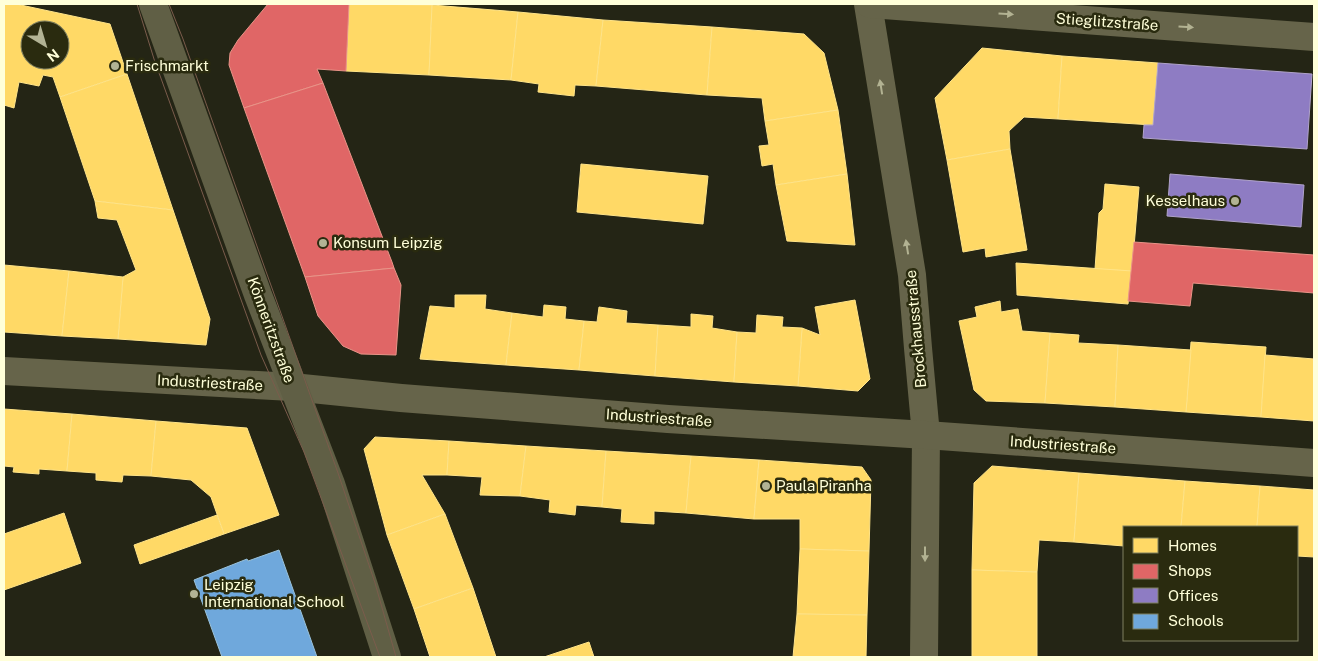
<svg xmlns="http://www.w3.org/2000/svg" width="1318" height="661" font-family="'Public Sans',sans-serif">
  <rect width="100%" height="100%" fill="#242515"/>
  <g fill="#ffd966" stroke="#ffe488" fill-rule="evenodd">
    <path d="M4,4H16L110,24L127,74L60,97L53,77L43,75L39,86L19,82L14,108L4,105ZM30,30H60V60H30Z"/>
    <path d="M349,4L432,5L429,75L346,71Z"/>
    <path d="M432,5L518,12L511,80L429,75Z"/>
    <path d="M518,12L603,20L596,86L575,85L574,96L538,92L539,84L511,80Z"/>
    <path d="M603,20L712,27L707,95L596,86Z"/>
    <path d="M712,27L804,34L824,53L838,110L765,121L762,98L707,95Z"/>
    <path d="M982,48L1062,56L1058,119L1024,117L1009,131L1010,149L947,160L935,98Z"/>
    <path d="M1062,56L1158,63L1153,125L1058,119Z"/>
    <path d="M127,74L173,210L95,201L60,97Z"/>
    <path d="M838,110L847,174L776,185L773,164L762,166L759,146L769,145L765,121Z"/>
    <path d="M1010,149L1027,250L986,257L985,248L963,252L947,160Z"/>
    <path d="M581,164L708,176L703,224L577,212Z"/>
    <path d="M847,174L855,245L787,241L776,185Z"/>
    <path d="M1105,184L1139,187L1132,271L1095,269L1099,213L1103,209Z"/>
    <path d="M95,201L173,210L210,319L206,345L118,339L123,277L136,270L117,220L98,218Z"/>
    <path d="M1016,263L1132,271L1128,304L1017,295Z"/>
    <path d="M4,265L69,271L62,336L4,332Z"/>
    <path d="M69,271L123,277L118,339L62,336Z"/>
    <path d="M455,295H486L485,309L512,313L506,365L420,359L430,306L455,308Z"/>
    <path d="M855,300L870,379L858,391L798,386L802,328L820,335L815,307Z"/>
    <path d="M1000,301L1001,312L1018,309L1022,331L1050,333L1045,403L986,401L974,390L959,321L977,317L975,307Z"/>
    <path d="M544,305L566,307L565,319L584,321L579,370L506,365L512,313L543,317Z"/>
    <path d="M599,307L627,311L626,323L658,325L655,376L579,370L584,321L597,322Z"/>
    <path d="M691,314L713,316L712,328L737,332L734,382L655,376L658,325L691,327Z"/>
    <path d="M757,315L783,317L782,327L802,328L798,386L734,382L737,332L756,333Z"/>
    <path d="M1050,333L1079,335L1078,343L1118,345L1115,407L1045,403Z"/>
    <path d="M1191,342L1266,347L1261,417L1186,412Z"/>
    <path d="M1118,345L1191,350L1186,412L1115,407Z"/>
    <path d="M1265,355L1314,359V421L1261,417Z"/>
    <path d="M4,409L72,414L67,471L39,469V474L13,472L14,467L4,466Z"/>
    <path d="M72,414L156,421L151,476L123,475L122,482L96,480V473L67,471Z"/>
    <path d="M156,421L247,428L279,515L224,534L211,497L191,480L151,476Z"/>
    <path d="M375,437L449,441L447,475H422L445,514L387,535L364,449Z"/>
    <path d="M449,441L526,446L520,496L480,495L482,477L447,475Z"/>
    <path d="M526,446L606,451L602,507L576,505L575,515L549,512L550,500L520,496Z"/>
    <path d="M606,451L691,456L686,513L654,511V524L621,522L622,509L602,507Z"/>
    <path d="M691,456L759,460L754,519L686,513Z"/>
    <path d="M759,460L862,467L871,480L869,551L800,549V519H754Z"/>
    <path d="M992,466L1079,473L1074,542L1039,540L1037,572L972,570L974,483Z"/>
    <path d="M1079,473L1185,481L1181,527H1124V546L1074,542Z"/>
    <path d="M1185,481L1260,486L1257,527H1181Z"/>
    <path d="M1260,486L1314,490V557L1297,556V527H1257Z"/>
    <path d="M64,513L81,563L4,590V534Z"/>
    <path d="M445,514L473,588L414,609L387,535Z"/>
    <path d="M217,515L224,534L140,564L134,545Z"/>
    <path d="M800,549L869,551L867,615L797,614Z"/>
    <path d="M972,570L1037,572V657H972Z"/>
    <path d="M473,588L496,657H430L414,609Z"/>
    <path d="M797,614L867,615L866,657H793Z"/>
    <path d="M589,642L594,657H544Z"/>
  </g>
  <g fill="#e06666" stroke="#e99488">
    <path d="M268,4H349L346,71L317,69L323,83L244,108L229,65L230,53L238,40Z"/>
    <path d="M323,83L392,262L394,268L305,277L244,108Z"/>
    <path d="M1134,242L1314,255V293L1193,283L1190,306L1128,301Z"/>
    <path d="M394,268L401,285L396,355L361,354L343,346L318,316L305,277Z"/>
  </g>
  <g fill="#8e7cc3" stroke="#b0a3ca">
    <path d="M1158,63L1312,74L1307,149L1143,138L1144,125H1153Z"/>
    <path d="M1170,174L1304,185L1301,227L1167,216Z"/>
  </g>
  <path fill="#6fa8dc" stroke="#9ac2db" d="M279,550L317,657H222L194,580L247,559L248,561Z"/>
  <g fill="none" stroke-linecap="round" stroke-linejoin="round">
    <g stroke="#66644a" stroke-width="28">
      <path d="M868,4L912,275L918,348L926,435L924,657"/>
      <path d="M870,4L1314,37"/>
      <path d="M4,371L292,387L401,398L668,419L926,435L1314,463"/>
    </g>
    <path stroke="#605f45" stroke-width="28" d="M153,4L258,295L331,484L387,657"/>
    <g stroke="#7b5c4c" stroke-width="1">
      <path d="M137,4L154,59L261,355L304,452L380,657"/>
      <path d="M169,4L183,39L338,473L375,583L396,657"/>
    </g>
  </g>
  <defs><path id="oneway-solid" d="M-6-.8H1V-3.2L6.5 0L1 3.2V.8H-6Z" transform="scale(1.25)"/></defs>
  <g fill="#b2b292">
    <use href="#oneway-solid" transform="translate(1006 14) rotate(4)"/>
    <use href="#oneway-solid" transform="translate(1186 27) rotate(4)"/>
    <use href="#oneway-solid" transform="translate(881 87) rotate(-99)"/>
    <use href="#oneway-solid" transform="translate(907 247) rotate(-99)"/>
    <use href="#oneway-solid" transform="translate(925 554) rotate(90)"/>
  </g>
  <g fill="#b2b394" stroke="#2a2b0f" stroke-width="2">
    <circle cx="115" cy="66" r="5"/>
    <circle cx="1235" cy="201" r="5"/>
    <circle cx="323" cy="243" r="5"/>
    <circle cx="766" cy="486" r="5"/>
    <circle cx="194" cy="594" r="5"/>
  </g>
  <g text-anchor="middle" stroke-width="5" stroke-linejoin="round" paint-order="stroke">
    <g font-size="15" fill="#ffffd9" stroke="#2a2b0f">
      <text transform="translate(1107 22) rotate(4)" y="5">Stieglitzstraße</text>
      <text transform="translate(916 329) rotate(-95)" y="5">Brockhausstraße</text>
      <text transform="translate(271 330) rotate(70)" y="5">Könneritzstraße</text>
      <text transform="translate(210 383) rotate(3)" y="5">Industriestraße</text>
      <text transform="translate(659 418) rotate(4)" y="5">Industriestraße</text>
      <text transform="translate(1063 445) rotate(4)" y="5">Industriestraße</text>
    </g>
    <g font-size="15" fill="#ffffd9" stroke="#2a2b0f" text-anchor="start">
      <text x="125" y="71">Frischmarkt</text>
      <text x="1225" y="206" text-anchor="end">Kesselhaus</text>
      <text x="333" y="248">Konsum Leipzig</text>
      <text x="776" y="491">Paula Piranha</text>
      <text x="204" y="590">Leipzig<tspan x="204" dy="17">International School</tspan></text>
    </g>
  </g>
  <rect width="1318" height="661" fill="none" stroke="#ffffd9" stroke-width="10"/>
  <rect x="1123" y="526" width="175" height="115" fill="#2a2b0f" stroke="#7f8060"/>
  <rect x="1133" y="538" width="25" height="15" fill="#ffd966" stroke="#7f8060"/>
  <text x="1168" y="551" font-size="15" fill="#ffffd9">Homes</text>
  <rect x="1133" y="564" width="25" height="15" fill="#e06666" stroke="#7f8060"/>
  <text x="1168" y="576" font-size="15" fill="#ffffd9">Shops</text>
  <rect x="1133" y="588" width="25" height="15" fill="#8e7cc3" stroke="#7f8060"/>
  <text x="1168" y="601" font-size="15" fill="#ffffd9">Offices</text>
  <rect x="1133" y="614" width="25" height="15" fill="#6fa8dc" stroke="#7f8060"/>
  <text x="1168" y="626" font-size="15" fill="#ffffd9">Schools</text>
  <g transform="translate(45 45) rotate(142)"><circle r="24" fill="#2a2b0f" stroke="#7f8060"/>
  <path d="M0-4L9 19L0 12L-9 19Z" fill="#b2b394"/>
  <text y="-8" font-size="14" font-weight="bold" text-anchor="middle" fill="#ffffd9">N</text>
  </g>
</svg>
